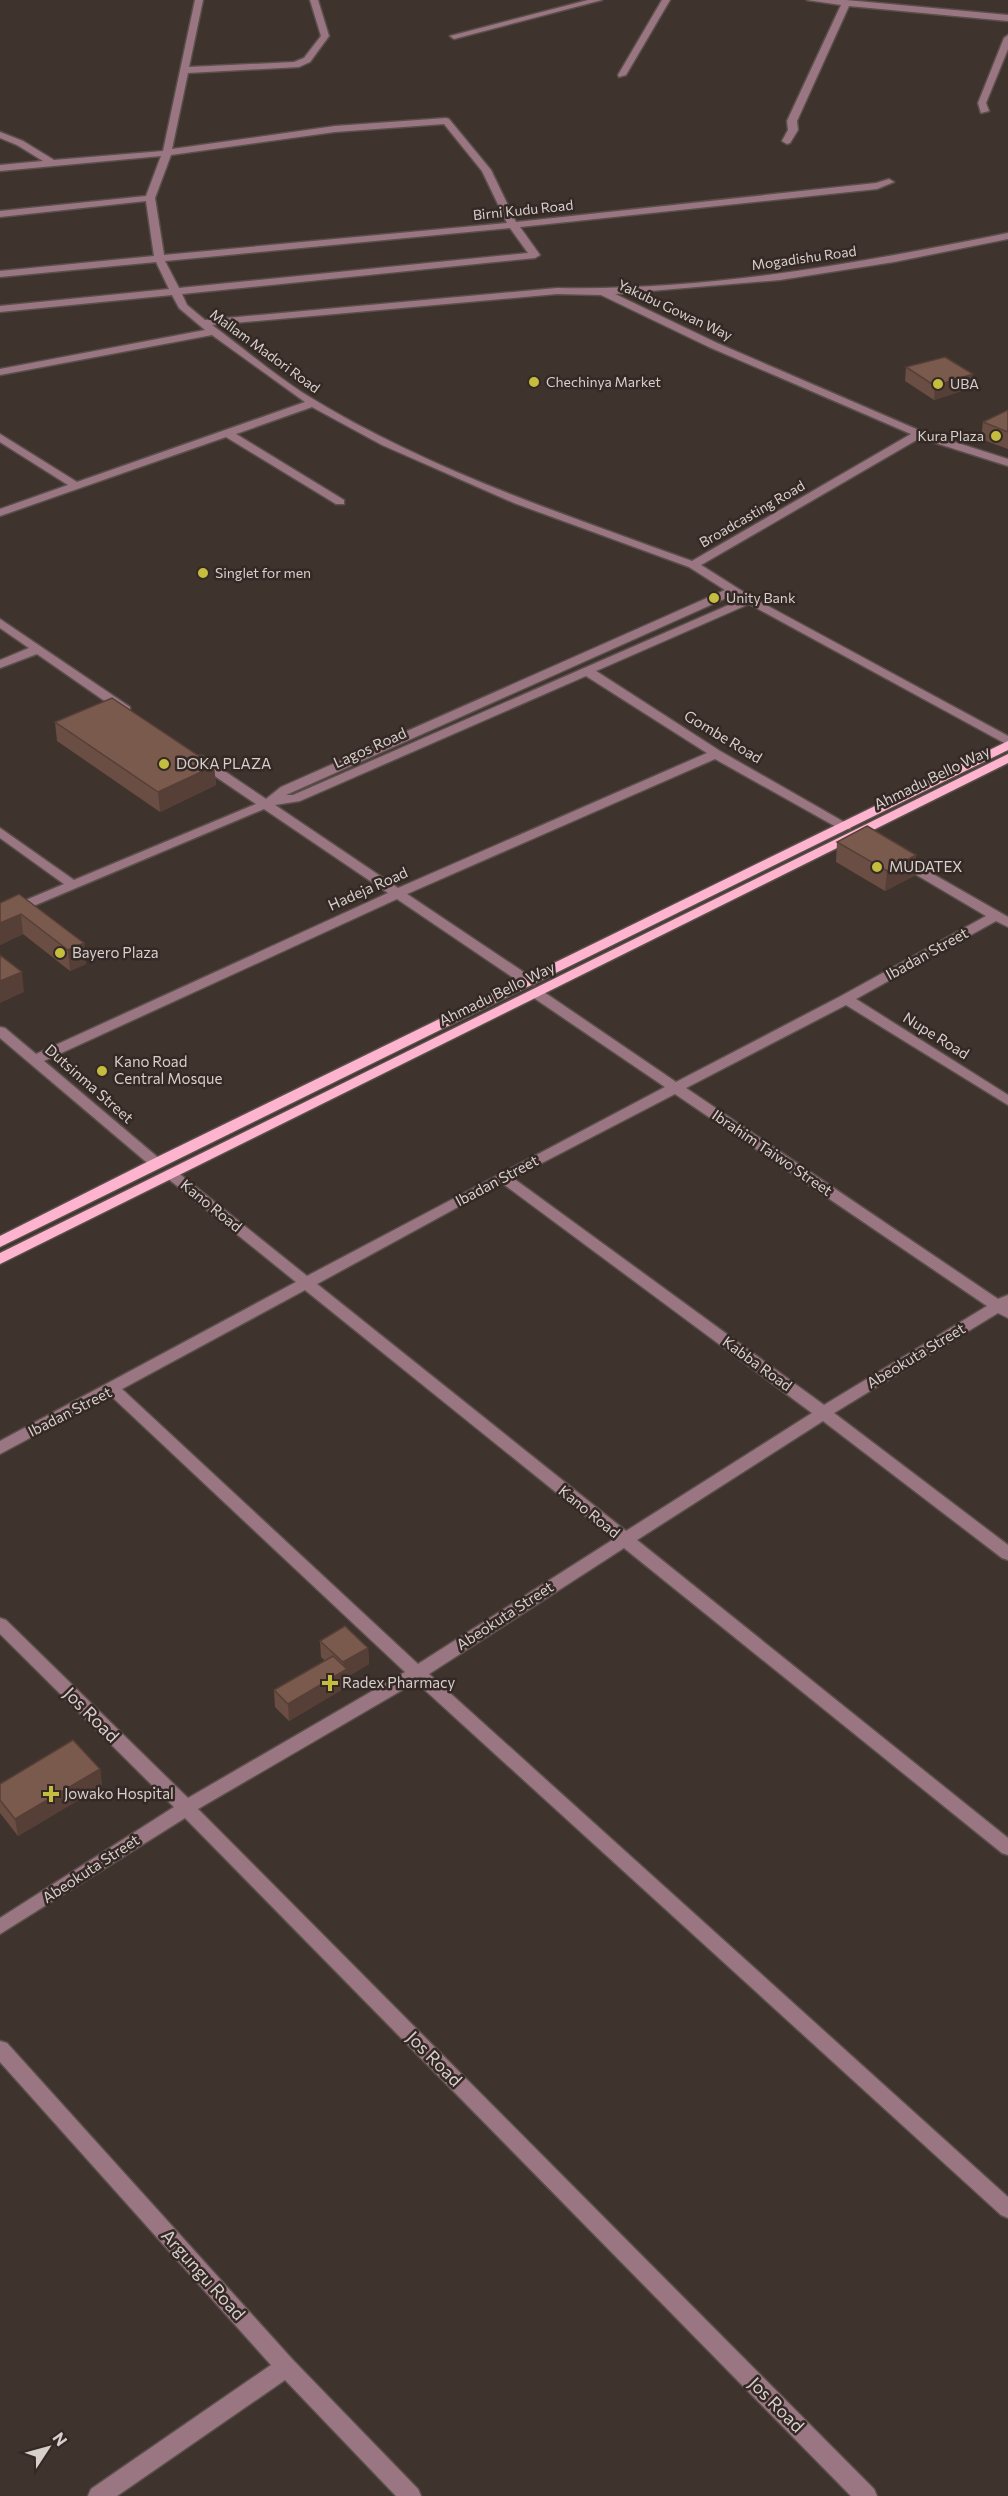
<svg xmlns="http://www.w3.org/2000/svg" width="1008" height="2496" font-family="Commissioner,sans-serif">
  <rect width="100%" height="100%" fill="#3f332e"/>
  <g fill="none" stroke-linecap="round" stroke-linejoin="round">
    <defs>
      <g id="minor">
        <path d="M195,0H203L189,67L294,62L304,58L321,36L310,0H318L329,36L310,62L299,67L188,73L172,149L335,126L446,118L449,119L491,170L516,222L876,183L889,179L894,182L877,189L520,227L540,255L535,258L182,294L187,305L205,320L557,288C709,291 860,263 1008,233V239L894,262L780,280L615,294L717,343L923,432L1008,459V466L920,438L701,565L753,598L1008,736V745L749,604L596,671L720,751L851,826L850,829H840L715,759L407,894L534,979L536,982L534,985H524L397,899L44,1061L161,1160L163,1163L156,1168L151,1166L0,1038V1027L5,1028L36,1054L388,893L264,809L0,920V911L64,884L0,838V828L74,880L256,804L194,762V756H202L266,799L281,787L725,590L689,567L514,503L382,445L312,407L236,434L344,500V504H336L226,437L0,516V509L68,485L0,442V434L77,482L305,402L212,335L0,375V369L205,330L179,308L172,295L0,312V306L169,289L156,262L0,277V271L154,256L146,201L0,217V211L146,196L161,156L0,171V165L43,161L17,145L0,138V132L23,141L54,160L163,151ZM444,124L482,171L507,223L164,255L155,198L171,155L335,132ZM510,228L528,253L179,288L165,261ZM557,294L601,295L709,347L911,434L692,561C560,513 423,468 303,393C272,373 242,347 212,325ZM733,595L740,600L293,795H286ZM586,676L707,753L398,888L275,805L300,801Z"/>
        <path d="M588,0H602L454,39L450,36Z"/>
        <path d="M662,0H670L626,75L619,77L618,75Z"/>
        <path d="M807,0H846L1008,15V21L849,6L797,121L798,130L790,143L787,144L782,141L788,130L787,121L841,5Z"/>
        <path d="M1008,35V49L986,103L989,111L981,113L978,103L1004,38Z"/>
        <path d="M0,619L130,707V713H122L37,654L0,668V660L29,648L0,628Z"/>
        <path d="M898,854L1008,917V927L996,921L856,999L1008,1095V1105L846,1005L686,1088L998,1299L1008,1295V1318L998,1313L834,1413L1008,1545V1560L1002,1558L823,1421L637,1540L1008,1838V1855L1002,1853L624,1548L429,1674L1008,2197V2218L1001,2215L416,1682L198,1809L874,2489L877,2496H851L185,1818L0,1934V1918L174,1807L0,1634V1618L6,1620L188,1798L405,1672L110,1395L0,1454V1441L296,1282L166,1177L164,1174L166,1171H176L307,1276L665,1087L531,996L529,993L531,990H541L676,1082L841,996L986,916L893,861L892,858L893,855ZM675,1094L987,1306L824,1405L513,1178ZM502,1183L812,1413L626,1531L317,1284ZM305,1290L614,1539L418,1664L122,1389Z"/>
        <path d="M0,2041L7,2043L293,2360L418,2489L421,2496H396L285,2380L117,2496H88L91,2489L271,2365L0,2062Z"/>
      </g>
      <g id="major">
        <path d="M1008,741V750L0,1247V1236L151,1160Z"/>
        <path d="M1008,754V763L0,1264V1253Z"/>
      </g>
    </defs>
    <use href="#minor" stroke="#5a4f4a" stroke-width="3"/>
    <use href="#major" stroke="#5a4f4a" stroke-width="3"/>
    <use href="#minor" fill="#9a7683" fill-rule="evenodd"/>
    <use href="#major" fill="#feb4cf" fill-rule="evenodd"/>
  </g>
  <g fill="#6a4d43">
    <path d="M906,367L971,388L934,400L905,381Z"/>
    <path d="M1008,410V449L981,439L983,422Z"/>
    <path d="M55,722L214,766L216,785L160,812L57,741Z"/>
    <path d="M837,842L916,855L914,876L885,891L836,862Z"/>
    <path d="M0,903L84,943L86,964L70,971L23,934L0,945Z"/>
    <path d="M320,1641L368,1648L369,1664L347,1677L348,1686L289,1721L275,1707L274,1690L325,1661L321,1657Z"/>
    <path d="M100,1769L102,1786L18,1836L0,1813V1784Z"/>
  </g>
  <g fill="#563f37">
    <path d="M973,374L971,388L934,400L935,386Z"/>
    <path d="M214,766L216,785L160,812L158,792Z"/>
    <path d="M916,855L914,876L885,891L887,871Z"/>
    <path d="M21,914L23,934L0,945V923Z"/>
    <path d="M84,943L86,964L70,971L68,950Z"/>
    <path d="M22,972L24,992L0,1003V981Z"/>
    <path d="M368,1648L369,1664L347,1677L348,1686L289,1721L288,1704L344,1671L343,1662Z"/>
    <path d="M100,1769L102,1786L18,1836L15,1819Z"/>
  </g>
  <g fill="#7b5a4e" stroke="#563f37" stroke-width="1.5">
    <path d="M945,357L973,374L935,386L906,367Z"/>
    <path d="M1008,410V432L983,422Z"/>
    <path d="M112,698L214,766L158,792L55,722Z"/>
    <path d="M867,826L916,855L887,871L837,842Z"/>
    <path d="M19,894L84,943L68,950L21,914L0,923V903Z"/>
    <path d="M0,955L22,972L0,981Z"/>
    <path d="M345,1626L368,1648L343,1662L320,1641Z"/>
    <path d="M333,1656L347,1669L288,1704L274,1690Z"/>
    <path d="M73,1740L100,1769L15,1819L0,1800V1784Z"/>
  </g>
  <g fill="#c4bd3e" stroke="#342925" stroke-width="2">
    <circle cx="534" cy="382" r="6"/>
    <circle cx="938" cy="384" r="6"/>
    <circle cx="996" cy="436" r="6"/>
    <circle cx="203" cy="573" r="6"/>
    <circle cx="714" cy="598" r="6"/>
    <circle cx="164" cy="764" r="6"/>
    <circle cx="877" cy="867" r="6"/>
    <circle cx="60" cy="953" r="6"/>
    <circle cx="102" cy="1071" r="6"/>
    <path d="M327 1674h6v6h6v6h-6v6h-6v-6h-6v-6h6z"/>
    <path d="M48 1785h6v6h6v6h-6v6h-6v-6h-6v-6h6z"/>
  </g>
  <g text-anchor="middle" stroke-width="5" stroke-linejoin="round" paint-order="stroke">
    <g font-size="14" fill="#d7cfcc" stroke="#342925">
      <text transform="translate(523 210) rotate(-6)" y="5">Birni Kudu Road</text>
      <text transform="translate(804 258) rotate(-8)" y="5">Mogadishu Road</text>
      <text transform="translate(675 310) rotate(25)" y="5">Yakubu Gowan Way</text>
      <text transform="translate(265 351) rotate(36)" y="5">Mallam Madori Road</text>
      <text transform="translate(752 514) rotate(-30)" y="5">Broadcasting Road</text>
    </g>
    <g font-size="14" fill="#d7cfcc" stroke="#342925" text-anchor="start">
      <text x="546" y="387">Chechinya Market</text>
      <text x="950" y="389">UBA</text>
      <text x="984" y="441" text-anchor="end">Kura Plaza</text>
      <text x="215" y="578">Singlet for men</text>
      <text x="726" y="603">Unity Bank</text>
    </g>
    <g font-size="15" fill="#d7cfcc" stroke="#342925">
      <text transform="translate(723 737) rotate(31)" y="5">Gombe Road</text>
      <text transform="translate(370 748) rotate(-24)" y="5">Lagos Road</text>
      <text transform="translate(932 778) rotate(-26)" y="5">Ahmadu Bello Way</text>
      <text transform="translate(368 889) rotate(-24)" y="5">Hadeja Road</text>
      <text transform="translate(927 954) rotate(-29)" y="5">Ibadan Street</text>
      <text transform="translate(497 994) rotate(-26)" y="5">Ahmadu Bello Way</text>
      <text transform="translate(936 1036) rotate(32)" y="5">Nupe Road</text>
      <text transform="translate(89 1084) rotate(41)" y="5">Dutsinma Street</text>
      <text transform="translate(772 1153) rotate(34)" y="5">Ibrahim Taiwo Street</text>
      <text transform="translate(497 1181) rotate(-28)" y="5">Ibadan Street</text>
      <text transform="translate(211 1206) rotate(39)" y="5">Kano Road</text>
      <text transform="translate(916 1356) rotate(-31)" y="5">Abeokuta Street</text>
      <text transform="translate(757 1364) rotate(36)" y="5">Kabba Road</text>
      <text transform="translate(70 1412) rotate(-27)" y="5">Ibadan Street</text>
      <text transform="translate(589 1512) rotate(39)" y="5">Kano Road</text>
      <text transform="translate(505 1616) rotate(-33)" y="5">Abeokuta Street</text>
      <text transform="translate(91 1869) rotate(-33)" y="5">Abeokuta Street</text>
    </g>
    <g font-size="15" fill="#d7cfcc" stroke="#342925" text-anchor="start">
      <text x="176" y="769">DOKA PLAZA</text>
      <text x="889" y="872">MUDATEX</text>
      <text x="72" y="958">Bayero Plaza</text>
      <text x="114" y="1067">Kano Road<tspan x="114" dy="17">Central Mosque</tspan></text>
      <text x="342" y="1688">Radex Pharmacy</text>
      <text x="64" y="1799">Jowako Hospital</text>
    </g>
    <g font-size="18" fill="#d7cfcc" stroke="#342925">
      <text transform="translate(91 1715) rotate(45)" y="6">Jos Road</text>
      <text transform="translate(434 2059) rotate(45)" y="6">Jos Road</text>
      <text transform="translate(203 2275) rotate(48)" y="6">Argungu Road</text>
      <text transform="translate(776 2405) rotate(45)" y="6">Jos Road</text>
    </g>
  </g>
  <g transform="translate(48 2448) rotate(54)" stroke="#342925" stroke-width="4.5" paint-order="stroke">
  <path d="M0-4.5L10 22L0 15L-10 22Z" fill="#d7cfcc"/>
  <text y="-9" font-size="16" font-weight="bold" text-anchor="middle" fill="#d7cfcc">N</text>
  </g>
</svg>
